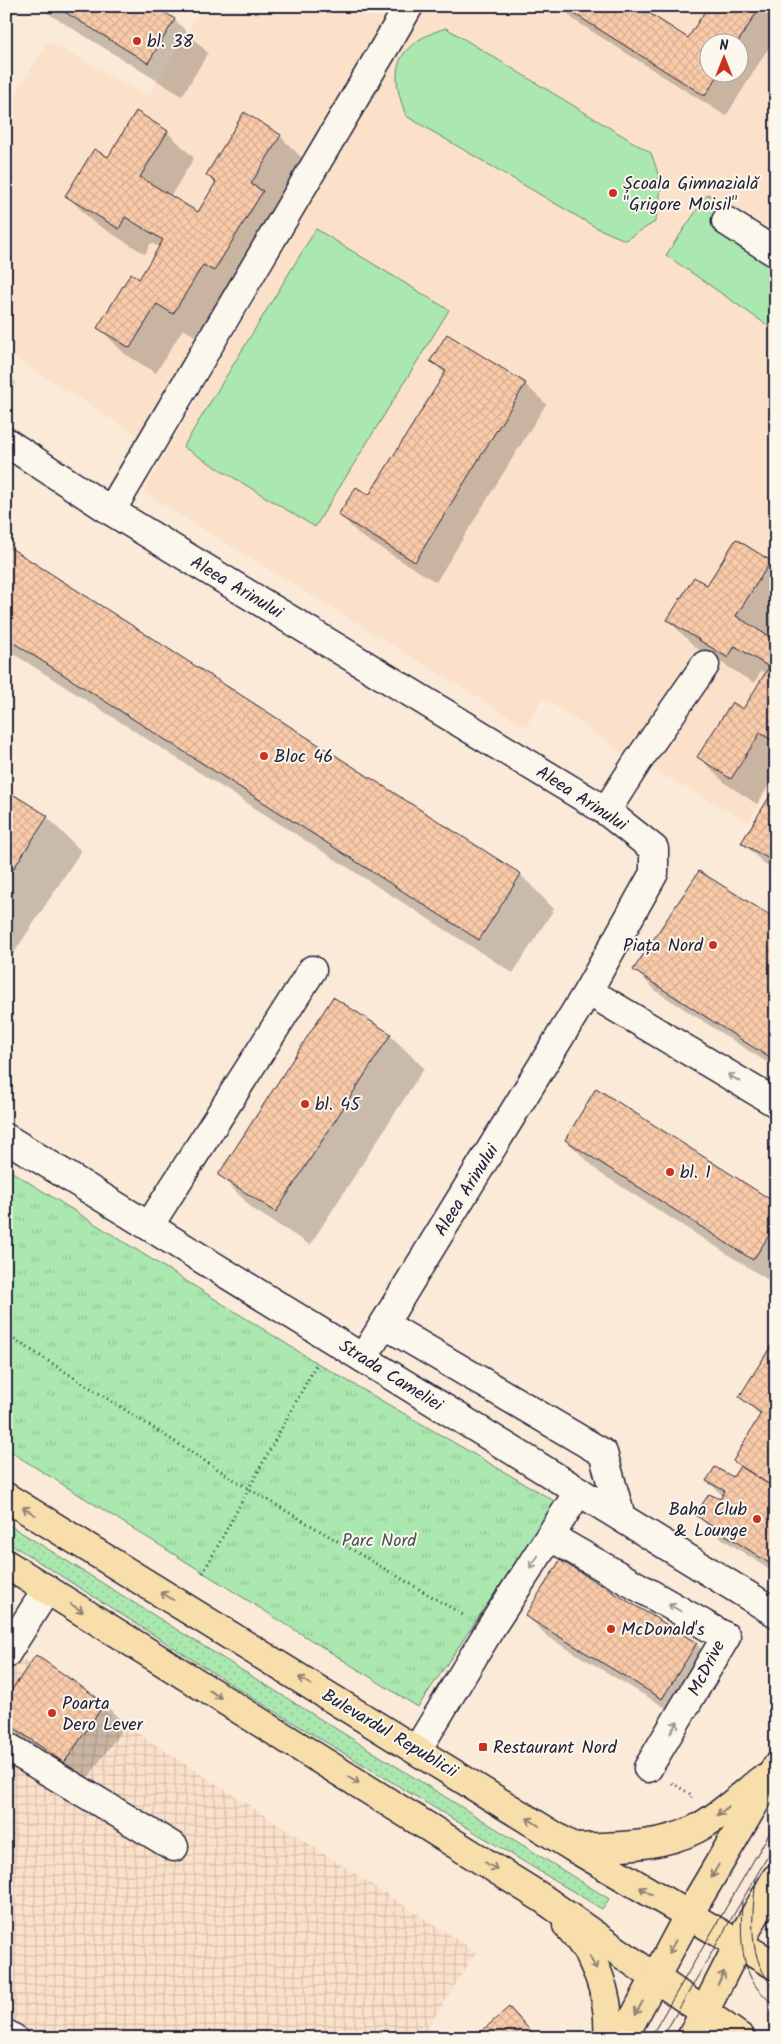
<svg xmlns="http://www.w3.org/2000/svg" width="782" height="2044" font-family="Kalam,sans-serif">
  <defs>
    <pattern id="industrial-grid" width="8" height="8" patternUnits="userSpaceOnUse" patternTransform="scale(1.25)"><rect width="8" height="8" fill="#fbe1ca"/><path d="M0 4h8M4 0v8" fill="none" stroke="#d7c1ae"/></pattern>
    <pattern id="grass-dots" width="8" height="8" patternUnits="userSpaceOnUse" patternTransform="scale(1.25)"><rect width="8" height="8" fill="#aae8af"/><path d="M2 2h.1M6 6h.1" fill="none" stroke="#92c797" stroke-width="1.8" stroke-linecap="round"/></pattern>
    <pattern id="park-tufts" width="24" height="20" patternUnits="userSpaceOnUse" patternTransform="scale(1.25)"><rect width="24" height="20" fill="#aae8af"/><path d="M3 7l-1-3M5 7V3M7 7l1-3M15 17l-1-3M17 17v-4M19 17l1-3" fill="none" stroke="#92c797"/></pattern>
    <pattern id="building-cross-hatch" width="8" height="8" patternUnits="userSpaceOnUse" patternTransform="scale(1.25)"><rect width="8" height="8" fill="#facba9"/><path d="M0 0l8 8M0 8l8-8" fill="none" stroke="#d6ae92"/></pattern>
  </defs>
  <rect width="100%" height="100%" fill="#fbead8"/>
  <filter id="ink" filterUnits="userSpaceOnUse"><feTurbulence type="fractalNoise" baseFrequency=".02" numOctaves="2"/><feDisplacementMap in="SourceGraphic" scale="10" xChannelSelector="R" yChannelSelector="G"/><feConvolveMatrix kernelMatrix="1 2 1 2 8 2 1 2 1" color-interpolation-filters="sRGB"/></filter>
  <g filter="url(#ink)">
    <g fill="#fbe1ca" fill-rule="evenodd">
      <path d="M203,6H388L396,11L139,436L6,353V111L48,41L148,97Z"/>
      <path d="M428,6H776V777L748,822L620,751L543,697L526,727L143,492L353,130ZM710,42H740V72H710Z"/>
    </g>
    <path fill="url(#industrial-grid)" d="M6,1648L476,1952L421,2038H6Z"/>
    <path fill="url(#grass-dots)" stroke="#668575" d="M6,1523L609,1899L602,1909L256,1700L6,1541Z"/>
    <path fill="url(#park-tufts)" stroke="#668575" d="M6,1168L317,1363L556,1502L418,1707L6,1449Z"/>
    <g fill="#aae8af" stroke="#668575">
      <path d="M446,28L651,153C662,182 663,193 655,222L625,240L597,228L406,116C402,104 396,88 397,75C398,47 424,35 446,28Z"/>
      <path d="M708,194L776,241V313L767,325L666,255Z"/>
      <path d="M316,229L449,310L315,527L183,447Z"/>
    </g>
    <g fill="#0003" fill-rule="evenodd">
      <path d="M36,6H153L175,20L208,53L182,96Z"/>
      <path d="M560,6H635L688,40L709,6H776V36L726,116L574,20ZM710,42H740V72H710Z"/>
      <path d="M136,113L167,132L194,158L170,197L198,214L216,184L207,175L280,136L306,162L200,339L183,329L156,373L125,354L99,328L139,281L159,247L151,243L145,254L93,222L67,196L109,159Z"/>
      <path d="M432,361L525,384L546,404L436,582L361,536L340,515L370,496L445,374Z"/>
      <path d="M6,374L16,383L6,396Z"/>
      <path d="M736,540L776,567V621L766,636L776,642V774L757,804L725,783L699,757L743,710L766,674L761,671L754,683L694,646L668,620L708,587Z"/>
      <path d="M6,547L521,875L554,909L513,973L6,649Z"/>
      <path d="M776,789V870L763,863L742,842Z"/>
      <path d="M6,791L47,817L81,851L6,965Z"/>
      <path d="M776,920V1068L656,991L635,970Z"/>
      <path d="M390,1035L424,1068L310,1245L253,1209L220,1175Z"/>
      <path d="M566,1140L776,1205V1285L600,1173Z"/>
      <path d="M776,1340V1574L718,1536L697,1515L720,1501L723,1496L708,1481L733,1478L740,1467L734,1461L761,1417L741,1397Z"/>
      <path d="M527,1616L696,1644L717,1664L684,1719L548,1637Z"/>
      <path d="M37,1657L105,1704L125,1725L85,1782L17,1735L6,1724V1700Z"/>
    </g>
    <g fill="url(#building-cross-hatch)" stroke="#22223b">
      <path d="M55,6H155L175,19L148,63Z"/>
      <path d="M562,6H638L688,38L708,6H761L738,42H710V72H720L705,96Z"/>
      <path d="M136,111L168,131L140,177L198,212L216,182L206,175L244,112L281,135L251,184L263,191L214,271L203,265L173,314L157,304L130,348L97,328L131,273L139,279L163,240L125,217L119,229L65,196L94,149L108,157Z"/>
      <path d="M447,334L526,383L415,562L338,515L356,487L369,495L446,371L430,361Z"/>
      <path d="M736,539L771,561L736,616L776,641V741L775,742L760,733L731,779L697,757L732,702L743,709L769,667L735,646L728,658L667,620L694,577L707,585Z"/>
      <path d="M6,545L521,874L479,940L6,638Z"/>
      <path d="M776,786V863L741,843Z"/>
      <path d="M6,790L48,816L6,880Z"/>
      <path d="M699,871L776,919V1062L633,970Z"/>
      <path d="M333,997L391,1034L276,1212L218,1175Z"/>
      <path d="M596,1088L776,1203V1225L753,1260L565,1140Z"/>
      <path d="M776,1338V1489L733,1461L761,1413L739,1397Z"/>
      <path d="M740,1466L776,1489L775,1567L695,1515L709,1494L720,1499L725,1491L706,1481L715,1467L733,1477Z"/>
      <path d="M560,1560L697,1643L662,1699L525,1616Z"/>
      <path d="M36,1655L105,1703L64,1763L6,1722V1698Z"/>
      <path d="M509,2007L537,2038H474Z"/>
    </g>
    <g fill="none" stroke-linecap="round" stroke-linejoin="round">
      <defs>
        <g id="minor">
          <path d="M726,221L776,253"/>
          <path d="M6,442L111,511L606,811L654,849V873L588,991L363,1358"/>
          <path d="M111,511L409,6"/>
          <path d="M606,811L638,761L705,665"/>
          <path d="M588,991L776,1103"/>
          <path d="M6,1138L776,1613"/>
          <path d="M149,1226L312,970"/>
          <path d="M384,1324L603,1453L621,1517"/>
          <path d="M551,1537L726,1637L648,1768"/>
          <path d="M6,1654L47,1589"/>
          <path d="M6,1746L174,1847"/>
          <path d="M417,1750L490,1629L579,1491"/>
          <path d="M6,2034L13,2038"/>
        </g>
        <g id="major">
          <path d="M6,1497L574,1848L776,1966"/>
          <path d="M6,1564L542,1898L741,2038"/>
          <path d="M574,1848C615,1846 659,1848 696,1829C720,1816 740,1797 761,1780"/>
          <path d="M567,1925C595,1955 611,1995 608,2038"/>
          <path d="M623,2038L688,1916L776,1767"/>
          <path d="M691,2038L739,1943L776,1878"/>
        </g>
      </defs>
      <use href="#minor" stroke="#22223b" stroke-width="31"/>
      <use href="#major" stroke="#22223b" stroke-width="31"/>
      <g stroke="#22223b" stroke-width="3" stroke-dasharray="1 4" stroke-linecap="butt">
        <path d="M6,1334L249,1489L465,1616"/>
        <path d="M203,1573L317,1363"/>
        <path d="M672,1783L692,1795L691,1797"/>
      </g>
      <use href="#minor" stroke="#fbf7ec" stroke-width="28"/>
      <use href="#major" stroke="#f8deab" stroke-width="28"/>
      <g stroke="#22223b" stroke-width="1">
        <path d="M756,1878C752,1920 746,1957 776,1991"/>
        <path d="M742,1902C741,1931 739,1963 757,1988C763,1995 770,2001 776,2008"/>
        <path d="M650,2038L776,1822"/>
        <path d="M662,2038L776,1842"/>
      </g>
    </g>
    <defs><path id="oneway-shaft" d="M-6 0H5M1.5-3L5.5 0L1.5 3" fill="none" stroke-width="1.6" stroke-linecap="round" stroke-linejoin="round" transform="scale(1.25)"/></defs>
    <g stroke="#99979c">
      <use href="#oneway-shaft" transform="translate(734 1078) rotate(-149)"/>
      <use href="#oneway-shaft" transform="translate(534 1562) rotate(123)"/>
      <use href="#oneway-shaft" transform="translate(675 1608) rotate(-150)"/>
      <use href="#oneway-shaft" transform="translate(674 1727) rotate(-59)"/>
    </g>
    <g stroke="#8d8073">
      <use href="#oneway-shaft" transform="translate(29 1511) rotate(-148)"/>
      <use href="#oneway-shaft" transform="translate(167 1596) rotate(-148)"/>
      <use href="#oneway-shaft" transform="translate(77 1608) rotate(32)"/>
      <use href="#oneway-shaft" transform="translate(305 1681) rotate(-148)"/>
      <use href="#oneway-shaft" transform="translate(215 1694) rotate(32)"/>
      <use href="#oneway-shaft" transform="translate(353 1780) rotate(32)"/>
      <use href="#oneway-shaft" transform="translate(723 1811) rotate(142)"/>
      <use href="#oneway-shaft" transform="translate(533 1822) rotate(-148)"/>
      <use href="#oneway-shaft" transform="translate(491 1866) rotate(32)"/>
      <use href="#oneway-shaft" transform="translate(715 1871) rotate(120)"/>
      <use href="#oneway-shaft" transform="translate(646 1891) rotate(-149)"/>
      <use href="#oneway-shaft" transform="translate(672 1947) rotate(118)"/>
      <use href="#oneway-shaft" transform="translate(593 1963) rotate(64)"/>
      <use href="#oneway-shaft" transform="translate(721 1978) rotate(-64)"/>
      <use href="#oneway-shaft" transform="translate(639 2008) rotate(119)"/>
    </g>
  </g>
  <g fill="#c8321e" stroke="#fbf7ec" stroke-width="2">
    <circle cx="137" cy="41" r="5"/>
    <circle cx="613" cy="193" r="5"/>
    <circle cx="264" cy="756" r="5"/>
    <circle cx="713" cy="945" r="5"/>
    <circle cx="305" cy="1104" r="5"/>
    <circle cx="670" cy="1172" r="5"/>
    <circle cx="757" cy="1519" r="5"/>
    <circle cx="611" cy="1629" r="5"/>
    <circle cx="52" cy="1713" r="5"/>
    <rect x="478" y="1742" width="10" height="10" rx="2.5"/>
  </g>
  <g text-anchor="middle" stroke-width="4" stroke-linejoin="round" paint-order="stroke">
    <g font-size="18" fill="#22223b" stroke="#fbf7ec" text-anchor="start">
      <text x="147" y="47">bl. 38</text>
      <text x="623" y="189">Școala Gimnazială<tspan x="623" dy="21">"Grigore Moisil"</tspan></text>
      <text x="274" y="762">Bloc 46</text>
      <text x="703" y="951" text-anchor="end">Piața Nord</text>
      <text x="315" y="1110">bl. 45</text>
      <text x="680" y="1178">bl. 1</text>
      <text x="747" y="1515" text-anchor="end">Baha Club<tspan x="747" dy="21">&amp; Lounge</tspan></text>
      <text x="621" y="1635">McDonald's</text>
      <text x="62" y="1709">Poarta<tspan x="62" dy="21">Dero Lever</tspan></text>
      <text x="493" y="1753">Restaurant Nord</text>
    </g>
    <g font-size="18" fill="#22223b" stroke="#fbf7ec">
      <text transform="translate(237 587) rotate(31)" y="6">Aleea Arinului</text>
      <text transform="translate(582 798) rotate(33)" y="6">Aleea Arinului</text>
      <text transform="translate(466 1190) rotate(-58)" y="6">Aleea Arinului</text>
      <text transform="translate(391 1375) rotate(32)" y="6">Strada Cameliei</text>
      <text transform="translate(706 1668) rotate(-63)" y="6">McDrive</text>
      <text transform="translate(390 1733) rotate(31)" y="6">Bulevardul Republicii</text>
    </g>
    <g font-size="18" fill="#445458" stroke="#fbf7ec">
      <text x="379" y="1546">Parc Nord</text>
    </g>
  </g>
  <rect width="782" height="2044" fill="none" stroke="#fbf7ec" stroke-width="25"/>
  <rect x="12" y="12" width="757" height="2019" fill="none" stroke="#22223b" stroke-width="2" filter="url(#ink)"/>
  <g transform="translate(724 58)"><circle r="24" fill="#fbf7ec" stroke="#a4a2a5"/>
  <path d="M0-4L9 19L0 12L-9 19Z" fill="#c8321e"/>
  <text y="-8" font-size="14" font-weight="bold" text-anchor="middle" fill="#22223b">N</text>
  </g>
</svg>
